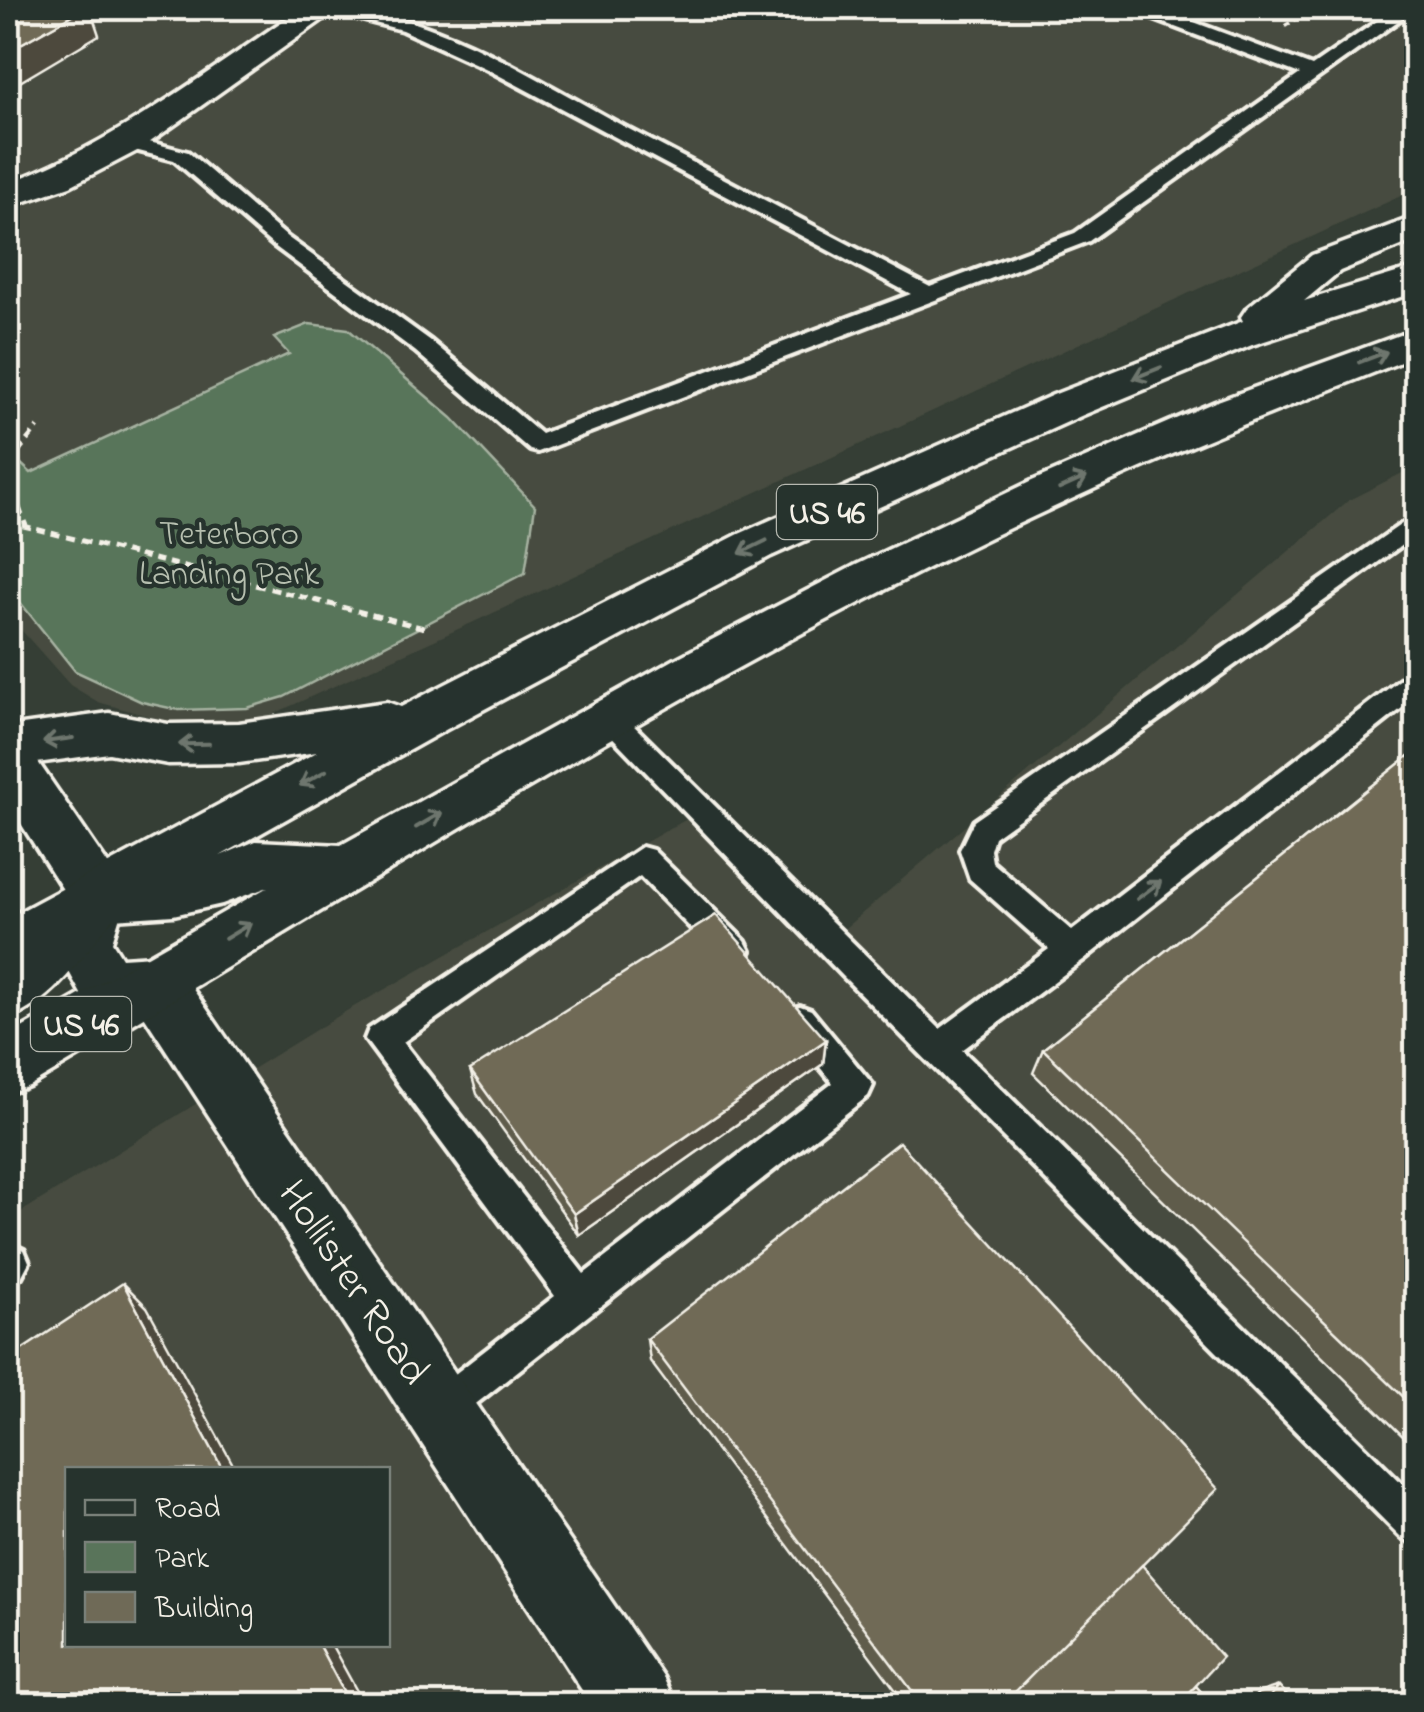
<svg xmlns="http://www.w3.org/2000/svg" width="1424" height="1712" font-family="'Indie Flower',sans-serif">
  <rect width="100%" height="100%" fill="#353e35"/>
  <filter id="ink" filterUnits="userSpaceOnUse"><feTurbulence type="fractalNoise" baseFrequency=".01" numOctaves="2"/><feDisplacementMap in="SourceGraphic" scale="20" xChannelSelector="R" yChannelSelector="G"/><feConvolveMatrix kernelMatrix="1 2 1 2 8 2 1 2 1" color-interpolation-filters="sRGB"/></filter>
  <g filter="url(#ink)">
    <g fill="#464b3f" fill-rule="evenodd">
      <path d="M8,8H1416V189L256,722L176,724L98,702L70,685L8,615Z"/>
      <path d="M1416,466V1704H8V1220L348,1010L694,815L819,950L1349,500ZM68,1470H388V1644H68Z"/>
    </g>
    <path fill="#59745a" stroke="#a6b2a1" stroke-width="2.5" d="M309,324L348,329L452,418L535,506L525,573L284,697L247,708L179,710L142,702L75,671L8,587V471L19,462L31,473L289,354L274,338Z"/>
    <g fill="none" stroke-linecap="round" stroke-linejoin="round">
      <defs>
        <g id="service">
          <path d="M330,8C429,8 538,81 625,127C727,180 829,234 930,287L1075,233L1300,74L1135,12L1133,8H1156L1312,66L1396,8H1416L1089,241L538,452L530,450L415,351L273,245L174,160L119,146V138L126,136L188,152L287,237L431,341L541,434L911,294L485,68L402,30L332,12Z"/>
          <path d="M1416,514V535L994,837L990,850L992,862L1072,931L1406,675L1416,672V697L1083,960L962,1050L1416,1497V1544L1402,1538L843,976L594,718L598,710L608,707L618,710L940,1029L1049,949L970,879L960,850L974,821Z"/>
          <path d="M642,847L653,850L745,941L750,951L745,961L734,964L723,961L640,876L403,1042L584,1274L833,1083L789,1030L784,1020L789,1010L800,1006L811,1010L873,1085L868,1096L454,1421L441,1427L428,1421L422,1408L428,1395L555,1296L365,1039L369,1029Z"/>
          <path d="M11,1244L24,1250L29,1262L21,1277L8,1283V1246Z"/>
        </g>
        <path id="minor" d="M302,8H339L139,150L70,186L8,207V183C115,144 208,71 302,8Z"/>
        <path id="tertiary" d="M8,740L27,746L118,879L126,896L112,942L122,958L154,956L175,963L663,1677L675,1704H591L139,1008L107,1010L86,1003L54,944L69,899L8,803Z"/>
        <path id="trunk" d="M1416,216V240L1340,271L1304,301L1416,267V292L1252,345L1083,415L771,556L447,729L220,856L256,841L341,845L677,658L854,566L1032,481L1215,402L1416,329V356C1298,402 1182,448 1067,501C706,667 370,884 29,1086L8,1094V1036L268,887L222,904L173,915L113,919C83,955 54,1002 8,1019V918L317,752L239,763L168,764L109,753L8,767V727L109,713L168,724L239,723L387,702L401,707L739,534L1053,395L1243,321L1241,317L1247,308L1312,255Z"/>
      </defs>
      <use href="#service" stroke="#f4f1e8" stroke-width="8"/>
      <use href="#minor" stroke="#f4f1e8" stroke-width="7"/>
      <use href="#tertiary" stroke="#f4f1e8" stroke-width="7"/>
      <use href="#trunk" stroke="#f4f1e8" stroke-width="7"/>
      <path stroke="#f4f1e8" stroke-width="4" stroke-dasharray="6 5" stroke-linecap="butt" d="M1285,26L1313,8"/>
      <g stroke="#f4f1e8" stroke-width="5" stroke-dasharray="9 6" stroke-linecap="butt">
        <path d="M8,464L38,427"/>
        <path d="M8,479L26,526"/>
        <path d="M8,522L428,629"/>
      </g>
      <use href="#service" fill="#26332d" fill-rule="evenodd"/>
      <use href="#minor" fill="#26332d" fill-rule="evenodd"/>
      <use href="#tertiary" fill="#26332d" fill-rule="evenodd"/>
      <use href="#trunk" fill="#26332d" fill-rule="evenodd"/>
    </g>
    <g fill="#5f5b4b" stroke="#f4f1e8" stroke-width="2.5">
      <path d="M1416,750V1449L1033,1073L1043,1049Z"/>
      <path d="M826,1040L823,1064L579,1235L477,1094L470,1070Z"/>
      <path d="M647,1339L1142,1565L1196,1686L1212,1704H906L650,1361Z"/>
      <path d="M1279,1686L1295,1704H1248L1258,1693Z"/>
    </g>
    <g fill="#4e4a3d" stroke="#f4f1e8" stroke-width="2.5">
      <path d="M85,8H90L99,35L8,89V51Z"/>
      <path d="M826,1040L823,1064L579,1235L574,1214Z"/>
      <path d="M123,1283L147,1307L236,1470H223Z"/>
      <path d="M318,1644H331L364,1704H350Z"/>
    </g>
    <g fill="#6f6a57" stroke="#f4f1e8" stroke-width="2.5">
      <path d="M8,8H85L8,51Z"/>
      <path d="M1416,750V1409L1043,1049Z"/>
      <path d="M716,915L826,1040L574,1214L470,1070Z"/>
      <path d="M899,1142L1218,1489L1004,1704H922L647,1339Z"/>
      <path d="M123,1283L223,1470H68V1644H318L350,1704H8V1359Z"/>
      <path d="M1142,1565L1222,1657L1179,1704H1003Z"/>
      <path d="M1196,1686L1212,1704H1179Z"/>
      <path d="M1279,1686L1295,1704H1264Z"/>
    </g>
    <defs><path id="oneway-shaft" d="M-6 0H5M1.5-3L5.5 0L1.5 3" fill="none" stroke-width="1.6" stroke-linecap="round" stroke-linejoin="round" transform="scale(2.5)"/></defs>
    <g stroke="#6e766e">
      <use href="#oneway-shaft" transform="translate(1373 357) rotate(-21)"/>
      <use href="#oneway-shaft" transform="translate(1147 373) rotate(158)"/>
      <use href="#oneway-shaft" transform="translate(1073 483) rotate(-24)"/>
      <use href="#oneway-shaft" transform="translate(753 547) rotate(154)"/>
      <use href="#oneway-shaft" transform="translate(58 740) rotate(172)"/>
      <use href="#oneway-shaft" transform="translate(194 744) rotate(179)"/>
      <use href="#oneway-shaft" transform="translate(313 778) rotate(151)"/>
      <use href="#oneway-shaft" transform="translate(429 820) rotate(-30)"/>
      <use href="#oneway-shaft" transform="translate(1149 890) rotate(-37)"/>
      <use href="#oneway-shaft" transform="translate(238 931) rotate(-31)"/>
    </g>
  </g>
  <g text-anchor="middle" stroke-width="9" stroke-linejoin="round" paint-order="stroke">
    <g fill="#26332d" stroke="#b6b8b0" stroke-width="2.5">
      <rect x="777" y="485" width="100" height="54" rx="8"/>
      <rect x="31" y="997" width="100" height="54" rx="8"/>
    </g>
    <g font-size="32" font-weight="bold" fill="#f4f1e8">
      <text x="827" y="523">US 46</text>
      <text x="81" y="1035">US 46</text>
    </g>
    <g font-size="35" fill="#b6bfaf" stroke="#26332d">
      <text x="229" y="544">Teterboro<tspan x="229" dy="40">Landing Park</tspan></text>
    </g>
    <g font-size="42" fill="#f4f1e8" stroke="#26332d">
      <text transform="translate(356 1281) rotate(56)" y="15">Hollister Road</text>
    </g>
  </g>
  <rect width="1424" height="1712" fill="none" stroke="#26332d" stroke-width="40"/>
  <rect x="20" y="20" width="1384" height="1672" fill="none" stroke="#f4f1e8" stroke-width="4" filter="url(#ink)"/>
  <rect x="65" y="1467" width="325" height="180" fill="#26332d" stroke="#787f78" stroke-width="2.5"/>
  <rect x="85" y="1500" width="50" height="15" fill="#26332d" stroke="#787f78" stroke-width="2.5"/>
  <text x="155" y="1517" font-size="30" fill="#f4f1e8">Road</text>
  <rect x="85" y="1542" width="50" height="30" fill="#59745a" stroke="#787f78" stroke-width="2.5"/>
  <text x="155" y="1567" font-size="30" fill="#f4f1e8">Park</text>
  <rect x="85" y="1592" width="50" height="30" fill="#6f6a57" stroke="#787f78" stroke-width="2.5"/>
  <text x="155" y="1617" font-size="30" fill="#f4f1e8">Building</text>
</svg>
